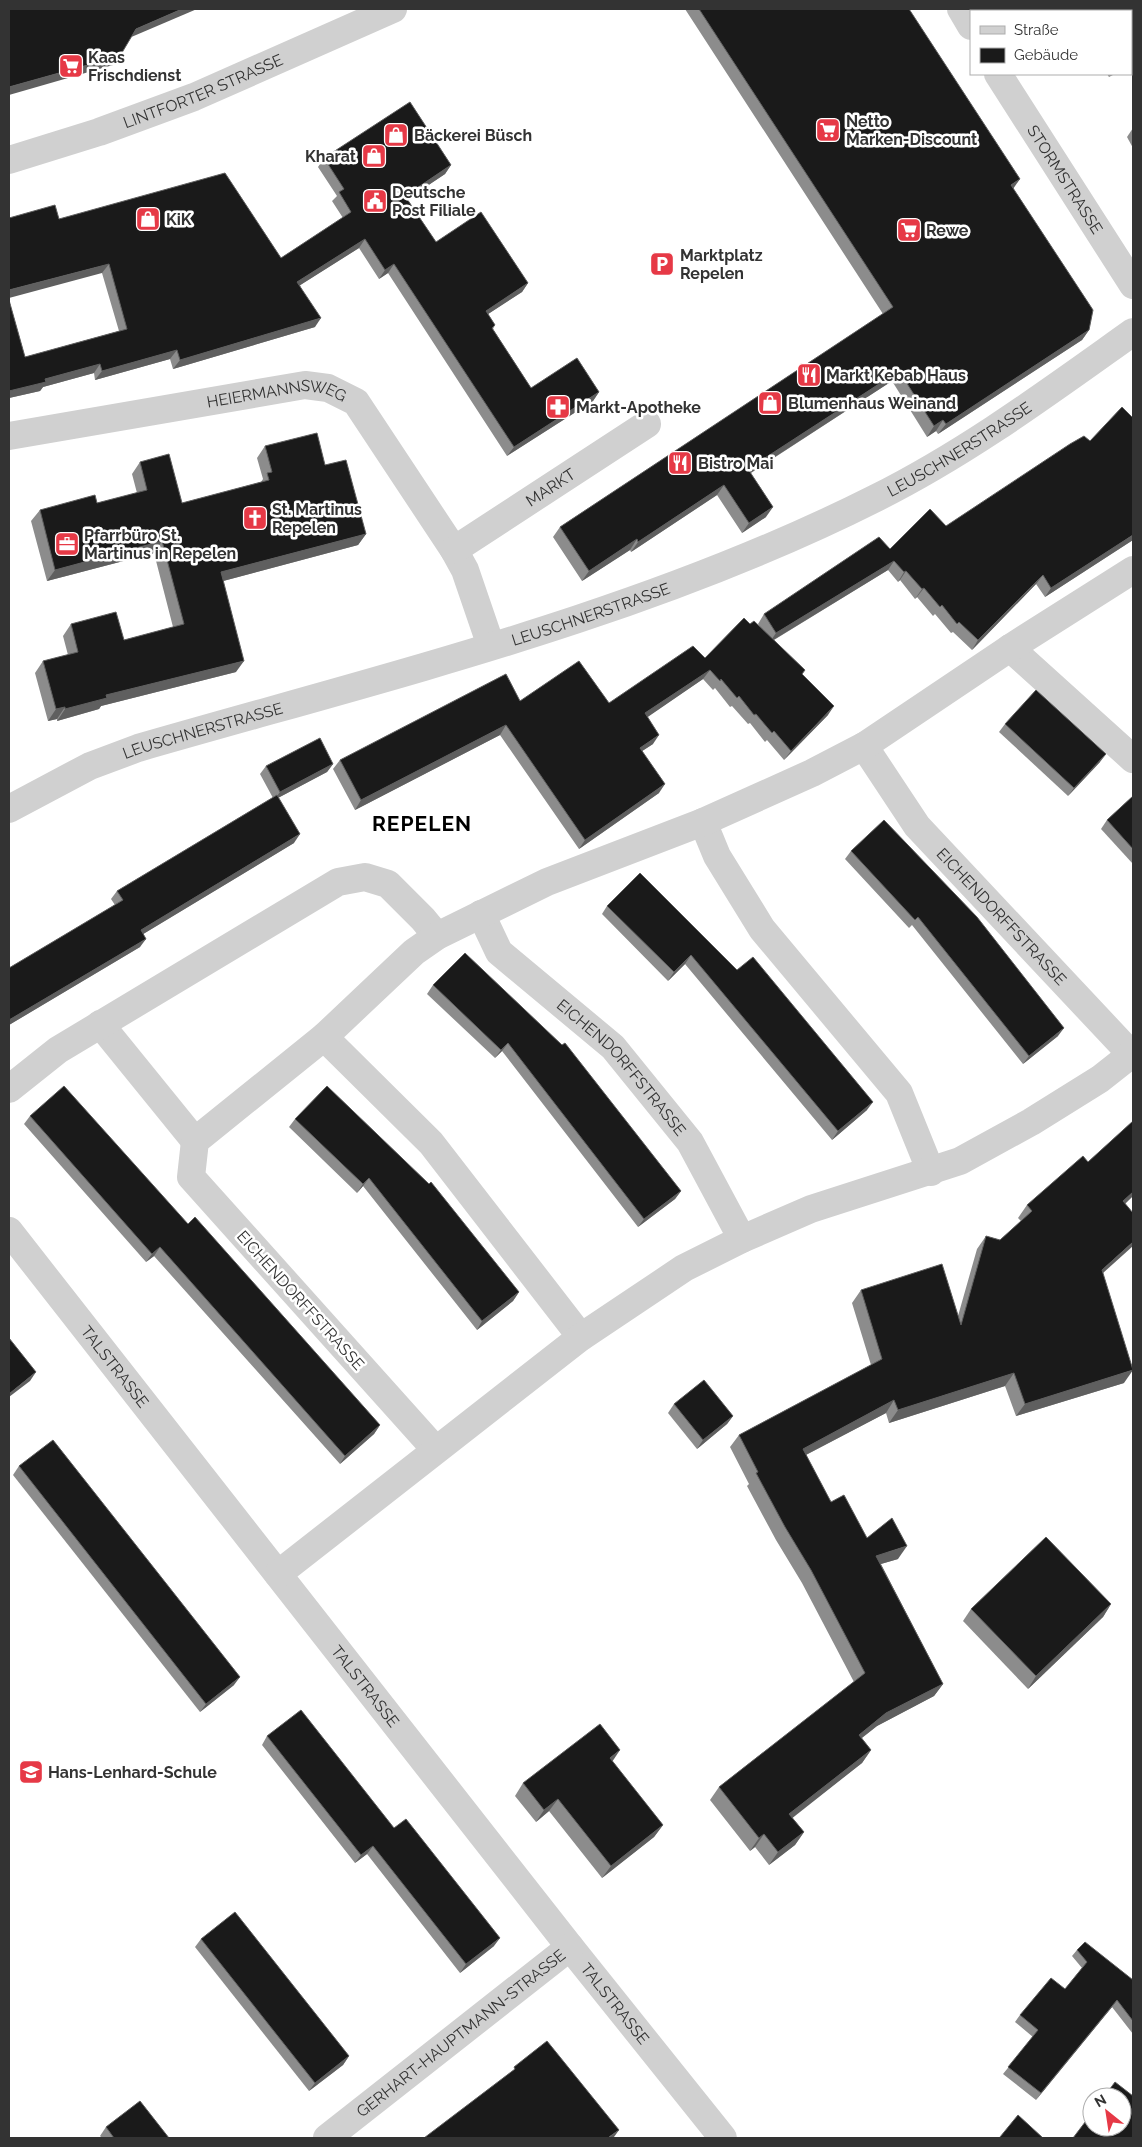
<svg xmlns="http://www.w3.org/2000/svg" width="1142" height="2147" font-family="Raleway,sans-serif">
  <rect width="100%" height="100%" fill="#fff"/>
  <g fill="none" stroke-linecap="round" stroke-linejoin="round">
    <g stroke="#d0d0d0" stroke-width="28">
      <path d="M961,9L971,26"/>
      <path id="s1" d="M998,74L1133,285"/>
      <path id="s2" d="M9,160L99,132L194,97L393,9"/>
      <path id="s3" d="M9,436L305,385L328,388L356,402L454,550L465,570L491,646"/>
      <path id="s4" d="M454,550L647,424"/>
      <path d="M1010,648L1133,759"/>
      <path id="s5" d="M864,746L917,826L1131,1054"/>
      <path id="s6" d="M9,809L90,766L138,748C387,676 644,615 876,498C968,452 1050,391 1133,332"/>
      <path d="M703,822L717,856L762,929L899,1093L931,1172"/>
      <path id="s7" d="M481,914L499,952L613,1047L690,1142L742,1239"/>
      <path d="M100,1024L195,1141"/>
      <path d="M324,1037L431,1143L581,1337"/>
      <path d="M9,1089L58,1050L338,882L365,877L388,884L423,919L437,936"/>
      <path id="s8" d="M9,1231L570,1947L723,2138"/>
      <path d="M435,1449L191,1177L195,1141L324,1037L414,952L437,936L547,882L703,822L812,773L864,746L1010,648L1133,570"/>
      <path d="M278,1574L581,1337L684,1268L742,1239L811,1209L960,1161L1031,1122L1100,1079L1133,1053"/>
      <path id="s9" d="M327,2138L570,1947"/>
    </g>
  </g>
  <g fill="#8c8c8c">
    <path d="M685,9H909L1013,189L1089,330L1082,340L938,434L936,431L927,437L892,381L751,473L766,517L742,533L717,495L631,552L630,550L582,581L553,537L560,527L883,314Z"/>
    <path d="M1107,74H1115L1109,77Z"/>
    <path d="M1133,128V148L1127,137Z"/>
    <path d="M324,158L451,165L445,174L407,199L436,242L528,283L522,292L488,314L495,325L493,329L531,388L599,392L593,401L507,456L388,273L379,279L359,248L300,285L315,327L173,369L170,359L95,380L94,373L43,387L40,391L9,398V300L25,357L119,331L102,273L59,219L281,258L343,218L332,201L337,196L318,167Z"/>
    <path d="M265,446L325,465L366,534L358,545L223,581L236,672L101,706L99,709L57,721V719L48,721L35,673L43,661L68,655L63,636L71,624L124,640L173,627L154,553L47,581L31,521L40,510L97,503L137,493L132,474L140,462L182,503L261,482L263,479L257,458Z"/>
    <path d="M946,526L1133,540L1045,597L1036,584L972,650L953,632L951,633L935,614L933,616L917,597L915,599L900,580L898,582L888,570L774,640L802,674L828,715L784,760L767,740L765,742L750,723L748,724L732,706L730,707L715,688L713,690L703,679L647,717L653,744L642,751L659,793L579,849L500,735L355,810L333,769L340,760L520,701L609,703L705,658L750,624L760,627L758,624L764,614L890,549Z"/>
    <path d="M1005,724L1100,762L1068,796L999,732Z"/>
    <path d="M333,764L327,772L278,798L294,843L143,934L140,947L9,1025V968L115,905L111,899L117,891L273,798L260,774L266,766Z"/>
    <path d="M1133,796V864L1101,829L1107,820Z"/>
    <path d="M851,851L1058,1036L1023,1064L912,925L909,928L845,859Z"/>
    <path d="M640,873L867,1110L832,1140L685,964L668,981L602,914L607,906Z"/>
    <path d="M465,953L681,1191L675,1199L638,1227L502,1051L495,1058L427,994L433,985Z"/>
    <path d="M30,1116L188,1224L380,1425L374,1434L340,1464L154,1256L146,1262L24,1124Z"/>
    <path d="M295,1119L429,1184L519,1292L513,1301L477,1330L363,1186L357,1193L289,1127Z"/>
    <path d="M1133,1121V1196L1125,1204L1103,1273L1124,1383L1016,1416L1005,1386L889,1423L886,1413L806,1455L831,1502L867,1538L898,1559L881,1564L943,1684L934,1696L877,1726L862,1738L871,1750L862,1763L792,1817L804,1832L795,1845L769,1865L755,1847L750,1851L710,1800L719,1787L854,1682L802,1583L776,1540L747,1486L749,1484L730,1447L739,1435L871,1365L852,1303L861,1290L958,1316L977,1249L986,1236L1000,1240L1021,1221L1018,1218L1027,1205L1088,1162Z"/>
    <path d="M674,1404L733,1416L727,1424L697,1449L668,1413Z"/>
    <path d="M19,1466L234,1685L200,1712L13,1475Z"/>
    <path d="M1111,1604L1103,1617L1028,1689L963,1621L971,1609Z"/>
    <path d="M267,1736L394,1828L494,1946L460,1973L367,1854L355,1863L262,1745Z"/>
    <path d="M612,1762L663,1825L654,1837L602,1878L549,1811L536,1822L515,1796L523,1783Z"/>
    <path d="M201,1939L349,2056L343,2065L309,2091L195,1947Z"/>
    <path d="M1077,1950L1133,1980V2034L1112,2007L1036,2100L1003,2074L1033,2037L1015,2022L1020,2015L1065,1989L1082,1968L1072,1956Z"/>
    <path d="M106,2127L169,2138H102L100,2136Z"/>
  </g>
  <g fill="#5f5f5f">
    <path d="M182,9H197L129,38L136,29Z"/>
    <path d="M1133,54V62L1131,64V55Z"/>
    <path d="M120,56L113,65L9,95V87Z"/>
    <path d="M451,165L445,174L399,205L405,196Z"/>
    <path d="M1020,179L1013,189L1011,185Z"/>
    <path d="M365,239L359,248L291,291L297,282Z"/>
    <path d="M109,264L102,273L9,298V290Z"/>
    <path d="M394,264L388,273L379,279L385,270Z"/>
    <path d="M528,283L522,292L479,320L486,311Z"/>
    <path d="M321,318L315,327L173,369L180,360Z"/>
    <path d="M1089,330L1082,340L938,434L946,424Z"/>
    <path d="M177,350L170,359L95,380L102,371Z"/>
    <path d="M100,364L94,373L43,387L40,391L9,398V391L45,379Z"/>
    <path d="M899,371L892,381L741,479L748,469Z"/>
    <path d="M599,392L593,401L507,456L514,447Z"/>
    <path d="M943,420L936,431L927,437L934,426Z"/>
    <path d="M724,485L717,495L631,552L638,542Z"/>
    <path d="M773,507L766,517L742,533L749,523Z"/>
    <path d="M366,534L358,545L212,584L221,572Z"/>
    <path d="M1133,535V540L1045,597L1051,588Z"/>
    <path d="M637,539L630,550L582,581L589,571Z"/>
    <path d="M162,541L154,553L47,581L55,570Z"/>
    <path d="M894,561L888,570L770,642L776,633Z"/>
    <path d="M906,571L900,580L898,582L904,572Z"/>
    <path d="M1043,575L1036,584L972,650L978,640Z"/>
    <path d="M924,588L917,597L915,599L922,589Z"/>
    <path d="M244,661L236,672L101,706L99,709L57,721L65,709L106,695Z"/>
    <path d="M710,670L703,679L639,723L645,713Z"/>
    <path d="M834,706L828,715L784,760L791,751Z"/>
    <path d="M65,707L57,719L48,721L56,709Z"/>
    <path d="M506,725L500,735L355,810L361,800Z"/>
    <path d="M659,735L653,744L633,757L640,748Z"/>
    <path d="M1106,754L1100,762L1068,796L1074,788Z"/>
    <path d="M333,764L327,772L274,800L280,792Z"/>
    <path d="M665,784L659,793L579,849L585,840Z"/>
    <path d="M300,834L294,843L135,939L141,930Z"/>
    <path d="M146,939L140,947L9,1025V1020Z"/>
    <path d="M691,955L685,964L668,981L674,972Z"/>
    <path d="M1064,1028L1058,1036L1023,1064L1029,1056Z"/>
    <path d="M508,1043L502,1051L495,1058L501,1050Z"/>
    <path d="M873,1102L867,1110L832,1140L838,1131Z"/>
    <path d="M369,1178L363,1186L357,1193L363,1184Z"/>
    <path d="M681,1191L675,1199L638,1227L644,1219Z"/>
    <path d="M1133,1192V1196L1114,1214L1123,1201Z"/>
    <path d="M1133,1242V1246L1093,1282L1102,1270Z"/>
    <path d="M160,1247L154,1256L146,1262L152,1254Z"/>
    <path d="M519,1292L513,1301L477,1330L482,1321Z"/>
    <path d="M1133,1370L1124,1383L1016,1416L1025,1404Z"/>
    <path d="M36,1372L30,1381L9,1397V1394Z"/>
    <path d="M1014,1373L1005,1386L889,1423L898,1410Z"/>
    <path d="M894,1400L886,1413L794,1461L803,1449Z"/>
    <path d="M733,1416L727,1424L697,1449L703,1440Z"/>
    <path d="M380,1425L374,1434L340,1464L345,1456Z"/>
    <path d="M907,1546L898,1559L867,1568L876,1556Z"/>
    <path d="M1111,1604L1103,1617L1028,1689L1036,1676Z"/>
    <path d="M240,1677L234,1685L200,1712L206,1704Z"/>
    <path d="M943,1684L934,1696L877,1726L850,1747L859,1735L886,1713Z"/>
    <path d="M620,1750L612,1762L610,1758Z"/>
    <path d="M871,1750L862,1763L781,1827L789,1814Z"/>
    <path d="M558,1799L549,1811L536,1822L544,1810Z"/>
    <path d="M663,1825L654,1837L602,1878L611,1866Z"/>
    <path d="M804,1832L795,1845L769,1865L778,1852Z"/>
    <path d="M764,1834L755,1847L750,1851L759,1838Z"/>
    <path d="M373,1846L367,1854L355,1863L361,1855Z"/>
    <path d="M500,1938L494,1946L460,1973L466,1964Z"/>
    <path d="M1117,2000L1112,2007L1036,2100L1041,2093Z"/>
    <path d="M349,2056L343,2065L309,2091L315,2083Z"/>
    <path d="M619,2130L614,2137L612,2138H608Z"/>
  </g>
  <g fill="#1a1a1a" stroke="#5f5f5f">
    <path d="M9,9H182L136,29L120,56L9,87Z"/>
    <path d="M699,9H909L1020,179L1011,185L1093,310L1089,330L946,424L943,420L934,426L899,371L748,469L773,507L749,523L724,485L638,542L637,539L589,571L560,527L893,307Z"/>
    <path d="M1116,9H1133V54L1131,55V11H1112Z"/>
    <path d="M410,102L451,165L405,196L436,242L481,212L528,283L486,311L495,325L492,328L531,388L577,358L599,392L514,447L394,264L385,270L365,239L297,282L321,318L180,360L177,350L102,371L100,364L45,379L46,382L9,391V300L25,357L127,329L109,264L9,290V218L55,205L59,219L225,173L281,258L351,212L339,192L344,189L324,158Z"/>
    <path d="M1122,407L1133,418V535L1051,588L1043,575L978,640L959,622L957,624L942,605L940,607L924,588L922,589L906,571L904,572L894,561L776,633L764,614L879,537L890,549L930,509L946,526L1070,444L1084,436L1090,441Z"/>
    <path d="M317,433L325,465L346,460L366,534L221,572L244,661L106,695L107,698L65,709V707L56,709L43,661L78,652L71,624L116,612L124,640L184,624L162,541L55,570L40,510L95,495L97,503L147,490L140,462L169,454L182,503L269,480L267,473L272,472L265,446Z"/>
    <path d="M744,618L750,624L754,621L805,670L802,674L834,706L791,751L774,731L772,733L756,714L754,715L739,696L737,698L721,679L720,681L710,670L645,713L659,735L640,748L665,784L585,840L506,725L361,800L340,760L506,674L520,701L579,661L609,703L693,646L705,658Z"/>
    <path d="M1036,690L1106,754L1074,788L1005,724Z"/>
    <path d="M320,738L333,764L280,792L266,766Z"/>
    <path d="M277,795L300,834L141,930L146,939L9,1020V968L123,900L117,891Z"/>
    <path d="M1133,796V849L1107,820Z"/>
    <path d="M884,820L977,917L1064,1028L1029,1056L918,917L915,920L851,851Z"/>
    <path d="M640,873L737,970L753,957L873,1102L838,1131L691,955L674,972L607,906Z"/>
    <path d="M465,953L562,1045L565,1043L681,1191L644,1219L508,1043L501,1050L433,985Z"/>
    <path d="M64,1086L188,1224L195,1217L380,1425L345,1456L160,1247L152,1254L30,1116Z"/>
    <path d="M327,1086L429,1184L431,1182L519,1292L482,1321L369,1178L363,1184L295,1119Z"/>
    <path d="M1133,1121V1192L1123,1201L1133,1213V1242L1102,1270L1133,1370L1025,1404L1014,1373L898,1410L894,1400L803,1449L831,1502L844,1495L867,1538L892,1518L907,1546L876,1556L943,1684L886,1713L859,1735L871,1750L789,1814L804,1832L778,1852L764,1834L759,1838L719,1787L865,1673L811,1570L785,1527L756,1473L758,1472L739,1435L882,1359L861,1290L942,1264L961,1325L986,1236L1000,1240L1032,1211L1027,1205L1083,1156L1088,1162Z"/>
    <path d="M9,1338L36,1372L9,1394Z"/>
    <path d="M704,1380L733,1416L703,1440L674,1404Z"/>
    <path d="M53,1440L240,1677L206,1704L19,1466Z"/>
    <path d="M1046,1537L1111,1604L1036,1676L971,1609Z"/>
    <path d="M301,1710L394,1828L406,1819L500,1938L466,1964L373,1846L361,1855L267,1736Z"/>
    <path d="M600,1724L620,1750L610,1758L663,1825L611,1866L558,1799L544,1810L523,1783Z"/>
    <path d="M235,1912L349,2056L315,2083L201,1939Z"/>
    <path d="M1085,1942L1133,1980V2021L1117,2000L1041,2093L1008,2067L1038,2030L1020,2015L1051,1978L1065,1989L1087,1962L1077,1950Z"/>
    <path d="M547,2041L619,2130L609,2137L610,2138H424L515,2069L514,2067Z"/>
    <path d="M1115,2082L1133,2096V2138H1073L1092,2113V2127H1122V2097H1104Z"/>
    <path d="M140,2101L169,2138H114L106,2127Z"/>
    <path d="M1018,2115L1043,2138H1001L1000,2137Z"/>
  </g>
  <defs>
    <symbol id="supermarket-square" viewBox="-11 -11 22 22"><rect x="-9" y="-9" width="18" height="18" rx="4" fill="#e63946" stroke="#fff"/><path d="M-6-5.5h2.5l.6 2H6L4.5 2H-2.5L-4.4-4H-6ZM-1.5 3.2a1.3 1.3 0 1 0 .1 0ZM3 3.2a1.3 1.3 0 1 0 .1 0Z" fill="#fff"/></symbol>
    <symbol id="shop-square" viewBox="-11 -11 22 22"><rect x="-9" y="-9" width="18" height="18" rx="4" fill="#e63946" stroke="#fff"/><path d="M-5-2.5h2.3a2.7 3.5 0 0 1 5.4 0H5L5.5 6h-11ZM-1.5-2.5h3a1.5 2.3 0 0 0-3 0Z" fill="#fff"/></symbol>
    <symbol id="civic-square" viewBox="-11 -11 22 22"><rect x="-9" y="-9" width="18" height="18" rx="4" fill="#e63946" stroke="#fff"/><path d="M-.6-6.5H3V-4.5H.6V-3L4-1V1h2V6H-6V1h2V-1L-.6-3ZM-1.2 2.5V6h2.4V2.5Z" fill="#fff"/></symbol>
    <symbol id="parking-square" viewBox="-11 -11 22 22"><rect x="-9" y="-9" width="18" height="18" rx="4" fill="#e63946" stroke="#fff"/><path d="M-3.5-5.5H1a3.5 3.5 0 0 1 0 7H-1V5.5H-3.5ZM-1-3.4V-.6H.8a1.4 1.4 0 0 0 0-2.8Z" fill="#fff"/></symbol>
    <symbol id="restaurant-square" viewBox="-11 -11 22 22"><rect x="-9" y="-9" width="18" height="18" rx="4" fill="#e63946" stroke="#fff"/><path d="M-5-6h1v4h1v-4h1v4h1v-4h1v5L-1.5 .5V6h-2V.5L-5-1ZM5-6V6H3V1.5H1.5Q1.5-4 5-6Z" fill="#fff"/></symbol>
    <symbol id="pharmacy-square" viewBox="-11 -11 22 22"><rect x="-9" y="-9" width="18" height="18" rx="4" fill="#e63946" stroke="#fff"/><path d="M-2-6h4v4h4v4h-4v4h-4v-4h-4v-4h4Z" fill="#fff"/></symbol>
    <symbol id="church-square" viewBox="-11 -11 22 22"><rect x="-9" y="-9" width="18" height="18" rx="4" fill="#e63946" stroke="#fff"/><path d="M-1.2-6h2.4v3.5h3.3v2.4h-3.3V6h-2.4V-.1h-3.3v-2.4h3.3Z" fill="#fff"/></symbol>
    <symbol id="office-square" viewBox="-11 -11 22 22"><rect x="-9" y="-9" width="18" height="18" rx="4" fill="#e63946" stroke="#fff"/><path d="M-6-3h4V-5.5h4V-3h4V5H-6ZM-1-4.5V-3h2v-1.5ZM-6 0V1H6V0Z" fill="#fff"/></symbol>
    <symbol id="school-square" viewBox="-11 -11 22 22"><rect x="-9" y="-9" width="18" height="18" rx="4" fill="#e63946" stroke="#fff"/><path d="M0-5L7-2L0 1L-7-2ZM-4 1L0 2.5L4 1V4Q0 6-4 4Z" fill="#fff"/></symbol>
  </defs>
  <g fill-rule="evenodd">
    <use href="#supermarket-square" x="57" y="52" width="28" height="28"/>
    <use href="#supermarket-square" x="814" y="116" width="28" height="28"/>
    <use href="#shop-square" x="382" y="121" width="28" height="28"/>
    <use href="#shop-square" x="360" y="142" width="28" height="28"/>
    <use href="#civic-square" x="361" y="187" width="28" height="28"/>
    <use href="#shop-square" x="134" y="205" width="28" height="28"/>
    <use href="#supermarket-square" x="895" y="216" width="28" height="28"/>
    <use href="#parking-square" x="648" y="250" width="28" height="28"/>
    <use href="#restaurant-square" x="795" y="361" width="28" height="28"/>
    <use href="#shop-square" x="756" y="389" width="28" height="28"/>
    <use href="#pharmacy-square" x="544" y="393" width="28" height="28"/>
    <use href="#restaurant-square" x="666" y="449" width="28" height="28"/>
    <use href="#church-square" x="241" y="504" width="28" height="28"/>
    <use href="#office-square" x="53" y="530" width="28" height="28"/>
    <use href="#school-square" x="17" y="1758" width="28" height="28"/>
  </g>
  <g text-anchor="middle" stroke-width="5" stroke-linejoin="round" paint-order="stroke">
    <g font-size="16" font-weight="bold" fill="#333" stroke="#fff" text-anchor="start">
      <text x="88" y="63">Kaas<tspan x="88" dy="18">Frischdienst</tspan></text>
      <text x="846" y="127">Netto<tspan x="846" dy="18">Marken-Discount</tspan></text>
      <text x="414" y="141">Bäckerei Büsch</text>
      <text x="356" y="162" text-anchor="end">Kharat</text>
      <text x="392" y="198">Deutsche<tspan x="392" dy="18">Post Filiale</tspan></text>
      <text x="166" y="225">KiK</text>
      <text x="926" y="236">Rewe</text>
      <text x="680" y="261">Marktplatz<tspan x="680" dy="18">Repelen</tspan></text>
      <text x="826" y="381">Markt Kebab Haus</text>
      <text x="788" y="409">Blumenhaus Weinand</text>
      <text x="576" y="413">Markt-Apotheke</text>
      <text x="698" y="469">Bistro Mai</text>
      <text x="272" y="515">St. Martinus<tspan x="272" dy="18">Repelen</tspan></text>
      <text x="84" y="541">Pfarrbüro St.<tspan x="84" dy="18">Martinus in Repelen</tspan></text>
      <text x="48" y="1778">Hans-Lenhard-Schule</text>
    </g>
    <g font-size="16" fill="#333" stroke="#fff">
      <text dy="6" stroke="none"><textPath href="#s2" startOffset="206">LINTFORTER STRASSE</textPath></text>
      <text dy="6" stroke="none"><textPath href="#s1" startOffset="125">STORMSTRASSE</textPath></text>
      <text dy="6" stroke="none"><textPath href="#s3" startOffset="272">HEIERMANNSWEG</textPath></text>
      <text dy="6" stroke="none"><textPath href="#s6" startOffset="1020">LEUSCHNERSTRASSE</textPath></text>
      <text dy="6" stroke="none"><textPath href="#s4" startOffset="115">MARKT</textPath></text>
      <text dy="6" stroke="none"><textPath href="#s6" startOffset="615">LEUSCHNERSTRASSE</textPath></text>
      <text dy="6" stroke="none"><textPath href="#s6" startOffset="210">LEUSCHNERSTRASSE</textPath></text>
      <text dy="6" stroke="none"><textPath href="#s5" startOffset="220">EICHENDORFFSTRASSE</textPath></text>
      <text dy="6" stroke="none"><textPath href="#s7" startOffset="211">EICHENDORFFSTRASSE</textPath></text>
      <text transform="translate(301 1300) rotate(48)" y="6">EICHENDORFFSTRASSE</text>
      <text dy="6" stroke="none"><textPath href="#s8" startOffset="172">TALSTRASSE</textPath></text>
      <text dy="6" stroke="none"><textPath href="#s8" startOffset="578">TALSTRASSE</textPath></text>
      <text dy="6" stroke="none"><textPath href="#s8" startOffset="982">TALSTRASSE</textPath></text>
      <text dy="6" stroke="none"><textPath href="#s9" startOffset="170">GERHART-HAUPTMANN-STRASSE</textPath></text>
    </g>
    <g font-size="21" font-weight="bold" letter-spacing="1" fill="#000" stroke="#fff">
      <text x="422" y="831">REPELEN</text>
    </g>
  </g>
  <rect width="1142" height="2147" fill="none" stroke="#333333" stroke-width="20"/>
  <rect x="970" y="10" width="162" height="65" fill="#ffffff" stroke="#adadad"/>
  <rect x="980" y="26" width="25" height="8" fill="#d0d0d0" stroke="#adadad"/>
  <text x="1014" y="35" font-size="15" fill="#333333">Straße</text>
  <rect x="980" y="48" width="25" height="15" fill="#1a1a1a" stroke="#adadad"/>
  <text x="1014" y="60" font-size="15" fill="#333333">Gebäude</text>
  <g transform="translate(1107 2112) rotate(330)"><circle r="24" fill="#ffffff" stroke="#adadad"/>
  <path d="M0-4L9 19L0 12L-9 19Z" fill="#e63946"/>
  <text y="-8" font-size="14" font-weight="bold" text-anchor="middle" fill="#333333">N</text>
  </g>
</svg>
